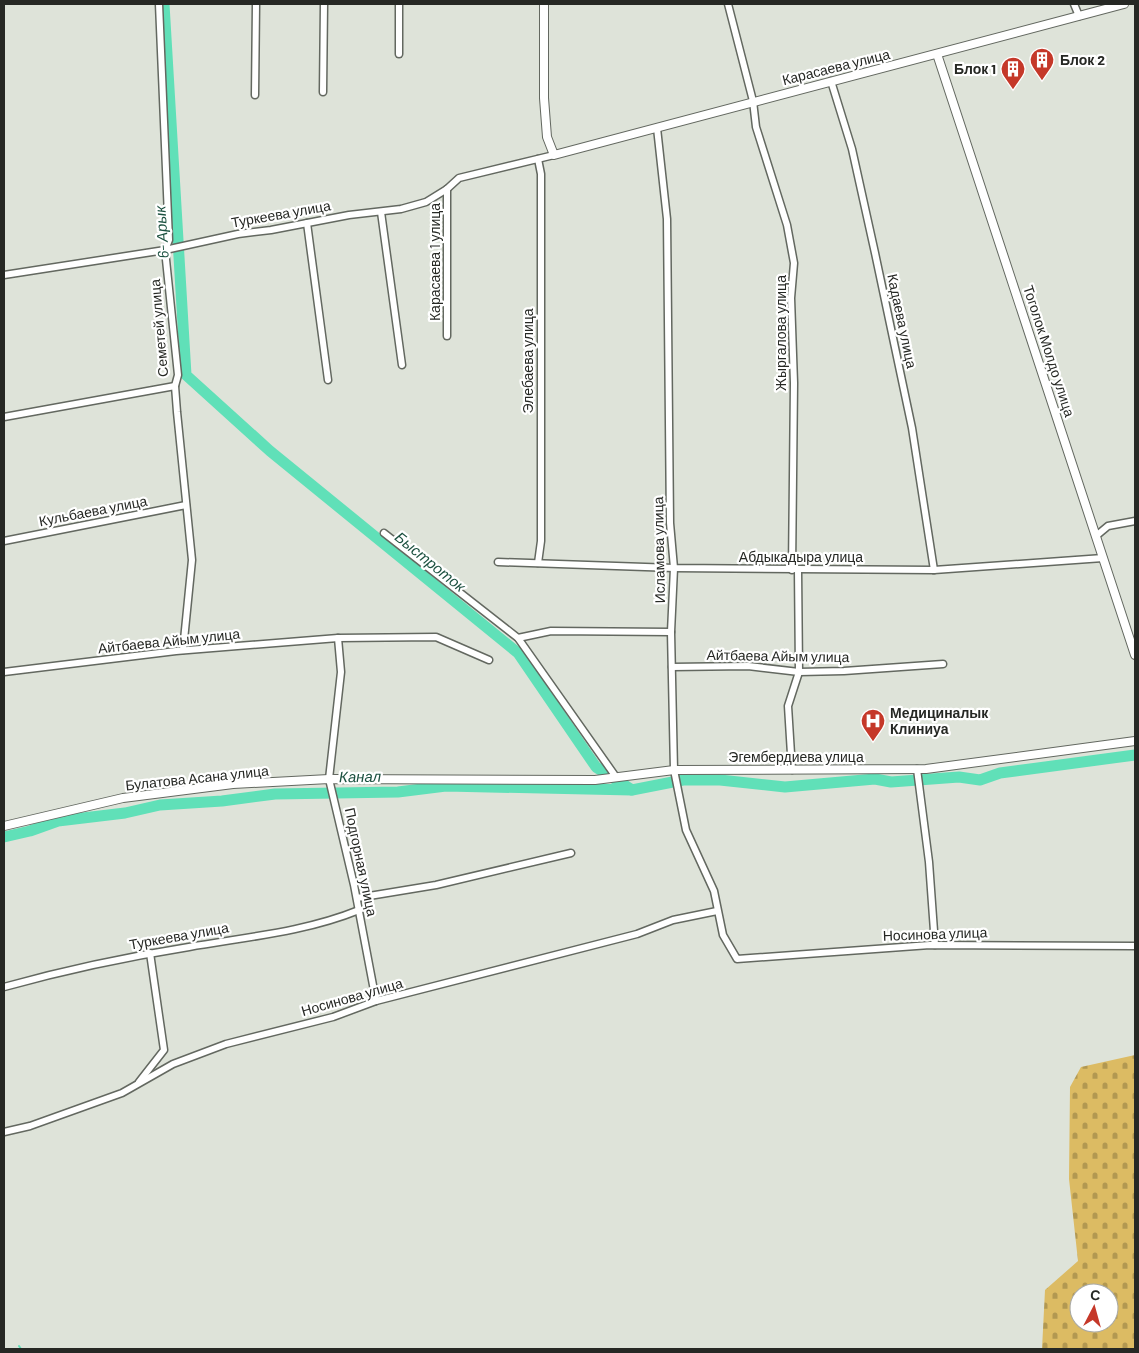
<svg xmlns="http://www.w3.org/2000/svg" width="1139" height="1353" font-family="Barlow,sans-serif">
  <defs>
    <pattern id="cemetery-stones" width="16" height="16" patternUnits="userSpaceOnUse" patternTransform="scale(1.25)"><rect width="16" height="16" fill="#dcbb63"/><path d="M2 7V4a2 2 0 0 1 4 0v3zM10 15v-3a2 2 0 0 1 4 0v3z" fill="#b29851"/></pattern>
  </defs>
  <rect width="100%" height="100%" fill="#dee3d9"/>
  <path fill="url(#cemetery-stones)" fill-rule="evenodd" d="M1135,1055V1349H1042L1045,1290L1078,1261L1069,1179L1070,1087L1081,1067ZM1079,1293H1109V1323H1079Z"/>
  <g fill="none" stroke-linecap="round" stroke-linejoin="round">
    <path stroke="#60e0b8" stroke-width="2" d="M19,1346L21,1349"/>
    <g stroke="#60e0b8" stroke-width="11">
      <path d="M164,4L186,375L270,451L518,653L596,767L632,790"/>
      <path d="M4,837L30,831L58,821L125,813L160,805L222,801L275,794L398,792L446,786L632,790L683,780H720L785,787L875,779L891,782L959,777L980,780L1000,773L1135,755"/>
    </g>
    <defs>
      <g id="minor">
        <path d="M159,4L169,240L165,250L178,375L175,386L177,412L192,560L183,650"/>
        <path d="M399,4V54"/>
        <path d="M728,4L753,101L756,127L787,225L794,263L791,298L794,383L792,570"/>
        <path d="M1074,4L1079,16"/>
        <path d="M831,81L852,149L875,253L912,428L934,570"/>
        <path d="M323,92L324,4"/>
        <path d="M255,95L256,4"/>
        <path d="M657,128L667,219L670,523L674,568L671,632L674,770L686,830L714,891L723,935L737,959L930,945L1135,946"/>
        <path d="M538,159L541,174V541L538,563"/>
        <path d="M381,212L402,365"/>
        <path d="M307,223L328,380"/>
        <path d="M4,275L165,250L238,234L271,230L349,215L401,209L426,202L447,189L459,178L554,155"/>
        <path d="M447,336V189"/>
        <path d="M4,417L175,386"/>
        <path d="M384,533L518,638L616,777"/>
        <path d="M1096,536L1108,526L1135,521"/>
        <path d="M4,541L186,505"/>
        <path d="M498,562L674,568L934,570L1103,558"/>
        <path d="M338,638L341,672L329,779L354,885L376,1001"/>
        <path d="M518,638L551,631L671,632"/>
        <path d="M672,667L748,666L799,672L844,671L943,664"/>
        <path d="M4,672L176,651L338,638L436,637L489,660"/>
        <path d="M917,769L929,862L935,945"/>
        <path d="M792,770L788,706L799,672L798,570"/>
        <path d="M357,898L436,885L571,853"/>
        <path d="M4,987C65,970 126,957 189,947C246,937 305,932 359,910"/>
        <path d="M139,1082L164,1050L150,953"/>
        <path d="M4,1132L30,1126L122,1093L173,1064L226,1044L333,1017L376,1001L637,934L673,920L717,911"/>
      </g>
      <g id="tertiary">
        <path d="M544,4V98L547,137L554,155L1124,4"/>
        <path d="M937,54L1135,655"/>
        <path d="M4,826L123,798L233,784L329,779L595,780L674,770L926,769L1135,741"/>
      </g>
    </defs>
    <use href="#minor" stroke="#636860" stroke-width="9"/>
    <use href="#tertiary" stroke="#636860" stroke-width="10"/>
    <use href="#minor" stroke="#fff" stroke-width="6"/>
    <use href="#tertiary" stroke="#fff" stroke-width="8"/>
  </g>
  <defs>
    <symbol id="building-pin" viewBox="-11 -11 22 30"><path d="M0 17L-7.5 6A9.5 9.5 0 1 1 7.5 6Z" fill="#c53829" stroke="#fff"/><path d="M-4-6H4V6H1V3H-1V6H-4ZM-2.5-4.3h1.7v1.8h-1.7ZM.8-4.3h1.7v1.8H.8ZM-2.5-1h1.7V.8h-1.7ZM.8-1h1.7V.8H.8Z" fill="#fff"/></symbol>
    <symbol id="hospital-pin" viewBox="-11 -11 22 30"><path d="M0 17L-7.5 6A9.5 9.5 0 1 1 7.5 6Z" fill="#c53829" stroke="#fff"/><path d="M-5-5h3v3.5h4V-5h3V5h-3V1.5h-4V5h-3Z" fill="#fff"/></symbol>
  </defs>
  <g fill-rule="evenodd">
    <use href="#building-pin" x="1028" y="46" width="28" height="38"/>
    <use href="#building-pin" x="999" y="55" width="28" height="38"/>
    <use href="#hospital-pin" x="859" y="707" width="28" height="38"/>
  </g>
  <g text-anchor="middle" stroke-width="4.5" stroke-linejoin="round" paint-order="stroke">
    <g font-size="14" font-weight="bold" fill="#262824" stroke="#fff" text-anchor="start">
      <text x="1060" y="65">Блок 2</text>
      <text x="996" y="74" text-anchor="end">Блок 1</text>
      <text x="890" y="718">Медициналык<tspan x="890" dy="16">Клиниуа</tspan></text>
    </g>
    <g font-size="14" fill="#262824" stroke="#fff">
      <text transform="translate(836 67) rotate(-14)" y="5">Карасаева улица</text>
      <text transform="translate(281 214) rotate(-10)" y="5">Туркеева улица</text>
      <text transform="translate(435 262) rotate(-90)" y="5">Карасаева 1 улица</text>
      <text transform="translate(902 321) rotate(78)" y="5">Кадаева улица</text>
      <text transform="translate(159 328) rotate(-95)" y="5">Семетей улица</text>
      <text transform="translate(781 333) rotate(-90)" y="5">Жыргалова улица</text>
      <text transform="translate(1049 351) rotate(72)" y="5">Тоголок Молдо улица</text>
      <text transform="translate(528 361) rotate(-90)" y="5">Элебаева улица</text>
      <text transform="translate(93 511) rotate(-11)" y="5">Кульбаева улица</text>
      <text transform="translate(659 550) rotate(-91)" y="5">Исламова улица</text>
      <text x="801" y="562">Абдыкадыра улица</text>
      <text transform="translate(169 641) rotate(-6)" y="5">Айтбаева Айым улица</text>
      <text transform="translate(778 656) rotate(1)" y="5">Айтбаева Айым улица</text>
      <text x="796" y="762">Эгембердиева улица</text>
      <text transform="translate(197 778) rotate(-6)" y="5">Булатова Асана улица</text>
      <text transform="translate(361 862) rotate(78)" y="5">Подгорная улица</text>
      <text transform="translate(935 934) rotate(-2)" y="5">Носинова улица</text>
      <text transform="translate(179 936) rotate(-10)" y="5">Туркеева улица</text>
      <text transform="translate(352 997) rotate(-16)" y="5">Носинова улица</text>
    </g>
    <g font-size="15" font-style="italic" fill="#1c5140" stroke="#fff">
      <text transform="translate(162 232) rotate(-94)" y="5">6- Арык</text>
      <text transform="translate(430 562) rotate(39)" y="5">Быстроток</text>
      <text transform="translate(360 777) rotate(-1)" y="5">Канал</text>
    </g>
  </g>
  <rect width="1139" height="1353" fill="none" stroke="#262824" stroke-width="10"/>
  <g transform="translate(1094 1308) rotate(6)"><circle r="24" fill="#ffffff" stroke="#a8a9a7"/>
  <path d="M0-4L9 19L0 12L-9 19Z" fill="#c53829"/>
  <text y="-8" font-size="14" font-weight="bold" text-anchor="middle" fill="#262824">С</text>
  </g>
</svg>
